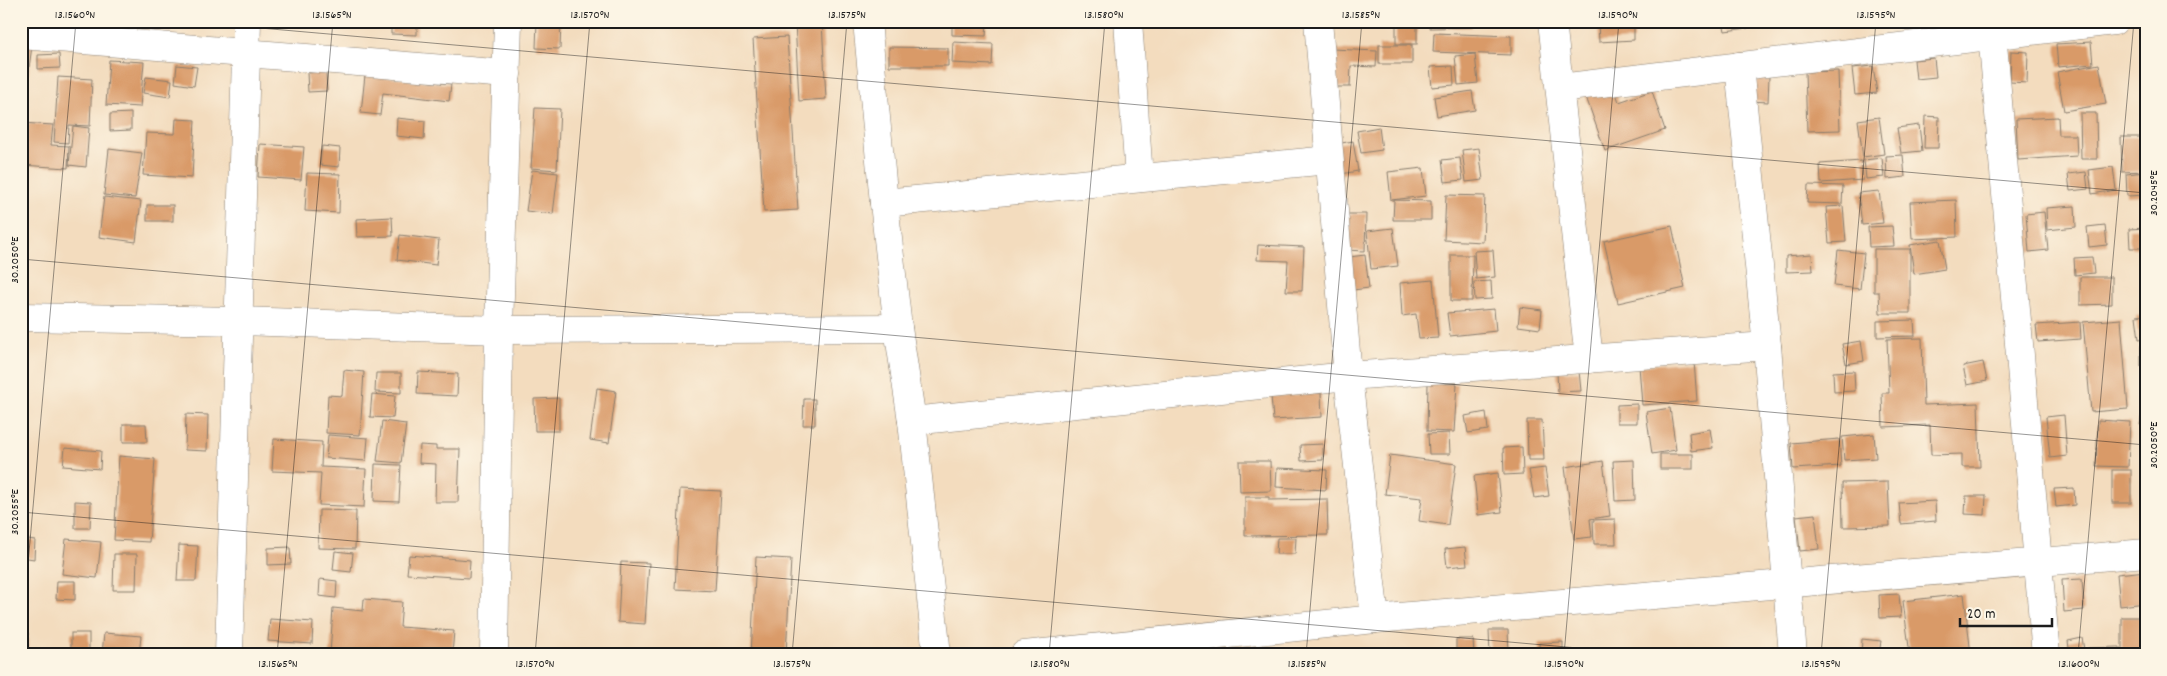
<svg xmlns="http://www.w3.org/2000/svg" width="2167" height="676" font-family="Dekko,sans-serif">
  <rect width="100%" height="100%" fill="#fcf5e5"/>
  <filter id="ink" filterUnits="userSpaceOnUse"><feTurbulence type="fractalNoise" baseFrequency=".02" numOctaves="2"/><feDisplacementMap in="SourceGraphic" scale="10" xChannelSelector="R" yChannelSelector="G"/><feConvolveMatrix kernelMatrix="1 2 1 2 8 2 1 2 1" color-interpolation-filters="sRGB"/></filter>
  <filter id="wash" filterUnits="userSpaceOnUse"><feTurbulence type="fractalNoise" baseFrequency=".0096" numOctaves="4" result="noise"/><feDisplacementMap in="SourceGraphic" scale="20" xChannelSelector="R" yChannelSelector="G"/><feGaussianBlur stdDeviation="1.12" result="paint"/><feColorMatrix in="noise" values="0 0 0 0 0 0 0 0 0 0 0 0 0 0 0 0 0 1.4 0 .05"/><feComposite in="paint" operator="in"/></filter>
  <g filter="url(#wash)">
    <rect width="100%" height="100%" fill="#f3dcbe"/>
    <g id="blocks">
      <g fill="#d99a67">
        <path d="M391,21H417V35L391,34Z"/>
        <path d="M537,21H561L560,49L536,48Z"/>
        <path d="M795,21H822L826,99L799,101Z"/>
        <path d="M952,21H987L986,36L952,35Z"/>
        <rect x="1396" y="21" width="21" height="23"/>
        <path d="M1430,21H1472V27L1430,28Z"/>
        <path d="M1598,21H1634V40L1599,42Z"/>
        <path d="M1723,21H1747L1748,28L1725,31Z"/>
        <path d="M1434,33L1511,36V55L1433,52Z"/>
        <path d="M21,37L33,39L28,75L21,74Z"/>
        <path d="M787,37L798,210L764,212L753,39Z"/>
        <path d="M953,42L993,44L992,65L952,63Z"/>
        <path d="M2091,42L2093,64L2058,67L2056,44Z"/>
        <rect x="1379" y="45" width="33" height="19"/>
        <path d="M889,47L948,48V66H889Z"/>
        <path d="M1332,49L1377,51L1376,67L1351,66L1350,87H1330Z"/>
        <path d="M2011,51L2028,52L2027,83L2010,82Z"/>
        <path d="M59,54L60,68L38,69V55Z"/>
        <path d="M1475,54L1478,83L1458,85L1455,56Z"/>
        <path d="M1934,58L1936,77L1916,79L1914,60Z"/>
        <path d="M109,60L144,62L140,107L106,105Z"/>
        <path d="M2099,64L2106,104L2064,111L2057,72Z"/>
        <path d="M177,65L197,67L194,86L175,83Z"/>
        <path d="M1453,66L1454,85L1432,87L1430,67Z"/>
        <path d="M1873,66L1877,93L1855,95L1852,68Z"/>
        <path d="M1838,71L1840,130L1807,131L1805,72Z"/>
        <path d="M326,72L327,91L308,92L307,73Z"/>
        <path d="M365,75L451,84L449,101L383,93L380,115L361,113Z"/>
        <path d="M1751,75L1769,76L1768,102L1750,101Z"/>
        <path d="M58,77L92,79L90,126L69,125L68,143L54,142Z"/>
        <path d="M146,77L172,80L170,97L143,93Z"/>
        <path d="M1613,84L1619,102L1652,91L1665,130L1605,151L1585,94Z"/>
        <path d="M1472,91L1475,110L1437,116L1434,97Z"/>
        <path d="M535,108L560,109L557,170L531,168Z"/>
        <path d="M131,113V130L110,131V114Z"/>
        <path d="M2080,113H2096L2097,159H2081Z"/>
        <path d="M1925,116L1939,117L1938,148H1924Z"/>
        <path d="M1879,117L1884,154L1863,157L1858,120Z"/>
        <path d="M2058,117L2059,135H2076L2077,156L2018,160L2016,119Z"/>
        <path d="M397,118L425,121L424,139L396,136Z"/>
        <path d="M176,119L195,120L192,178L143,175L146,133L175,134Z"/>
        <path d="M21,123L53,125L51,145L69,146L68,168L21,165Z"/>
        <path d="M1919,125L1922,151L1901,153L1897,128Z"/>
        <path d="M73,126L89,128L86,167L69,165Z"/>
        <path d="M1379,127L1382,150L1361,153L1357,131Z"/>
        <path d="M2121,137H2143L2145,171L2122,172Z"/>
        <path d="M1353,141L1358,171L1341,174L1336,144Z"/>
        <path d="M260,144L304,147L301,180L258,177Z"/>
        <path d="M322,146L340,148L339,167L320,165Z"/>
        <path d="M1479,148L1483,180L1466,182L1462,150Z"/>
        <path d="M109,149L142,153L135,198L104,195Z"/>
        <path d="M1903,155L1905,177L1887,179L1886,156Z"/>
        <path d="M1460,158L1463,180L1445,182L1442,160Z"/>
        <path d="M1882,158L1884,177L1866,179L1864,160Z"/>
        <path d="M1861,161L1863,180L1821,183L1820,164Z"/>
        <path d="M2113,167L2116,190L2092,194L2089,170Z"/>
        <path d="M1423,168L1426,196L1391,200L1388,172Z"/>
        <path d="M532,170L558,173L553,214L526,211Z"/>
        <path d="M2086,172L2088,189L2070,191L2068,174Z"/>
        <path d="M2146,172V195L2127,196L2126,174Z"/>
        <path d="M307,173L340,174L339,213L305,211Z"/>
        <path d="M1808,185L1843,186L1842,204L1807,203Z"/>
        <path d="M1879,191L1883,223L1862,225L1858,193Z"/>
        <path d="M1446,195L1485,196L1483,242L1444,240Z"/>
        <path d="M104,197L141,201L136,242L99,237Z"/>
        <path d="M1394,200L1431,201V220H1393Z"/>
        <path d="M1956,200L1957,237L1912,239L1910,202Z"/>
        <rect x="147" y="205" width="26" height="16"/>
        <path d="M1843,206L1846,242L1829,243L1826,207Z"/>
        <path d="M2075,206L2076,227L2047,230L2046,208Z"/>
        <path d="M2044,212L2048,250L2029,252L2026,214Z"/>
        <path d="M1347,214H1366L1365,251L1345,250Z"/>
        <path d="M392,217L393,236L357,237L356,219Z"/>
        <path d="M2105,225L2107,245L2089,247L2087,227Z"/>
        <path d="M1672,226L1685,288L1618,303L1604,241Z"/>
        <path d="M1892,226L1894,246L1869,247L1868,227Z"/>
        <path d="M1393,228L1398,266L1371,269L1367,231Z"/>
        <path d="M2146,228V248H2130L2129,229Z"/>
        <path d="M400,235L439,240L436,265L397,260Z"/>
        <path d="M1940,240L1945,269L1914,274L1910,245Z"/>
        <path d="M1258,245L1304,247L1302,291H1286L1288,261L1257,260Z"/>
        <path d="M1874,249H1910V313H1880L1879,292H1874Z"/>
        <path d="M1493,250L1495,277L1476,279L1474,251Z"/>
        <path d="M1838,250L1864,253L1860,289L1834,286Z"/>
        <path d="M1812,254L1813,271L1786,272V256Z"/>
        <path d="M1365,255L1369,288L1353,290L1349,257Z"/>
        <path d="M1451,255H1473L1472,301H1451Z"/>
        <path d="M2092,257L2094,273L2075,275L2074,258Z"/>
        <path d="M2080,277H2112V304L2080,305Z"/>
        <path d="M1433,280L1438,338L1419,339L1416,314L1402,316L1400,283Z"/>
        <path d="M1491,281L1492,299L1475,300L1474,282Z"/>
        <path d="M1520,307L1542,310L1540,329L1518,326Z"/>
        <path d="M1494,309L1496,331L1450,336L1447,313Z"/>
        <path d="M2146,315V338L2139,339L2136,316Z"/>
        <path d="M2121,319L2128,409L2091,412L2083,322Z"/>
        <path d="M1914,320L1915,336L1877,337V321Z"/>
        <path d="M2080,322L2081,339L2038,342L2036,325Z"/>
        <path d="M1922,338L1924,405L1978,403L1980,467H1962V454L1931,455L1930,425L1883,427L1882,393H1889L1887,339Z"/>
        <path d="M1861,341L1864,361L1846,364L1842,344Z"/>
        <rect x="2141" y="346" width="5" height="20"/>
        <path d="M1694,361L1697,401L1642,405L1639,366Z"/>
        <path d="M1983,362L1987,381L1967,385L1963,366Z"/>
        <path d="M344,370L364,372L360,435L326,433L328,395L342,396Z"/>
        <path d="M1579,371L1581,391L1558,392L1557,372Z"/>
        <path d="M1854,371L1855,391L1834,392L1833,372Z"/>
        <path d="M418,372L458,374L457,396L417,394Z"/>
        <path d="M376,373H401V393L375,392Z"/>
        <path d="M1428,383L1457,384L1454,432L1427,431Z"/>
        <path d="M597,388L616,391L609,443L590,440Z"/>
        <path d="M2145,392H2146V426L2140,425Z"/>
        <path d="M1321,393L1322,417L1273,420L1271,396Z"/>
        <path d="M372,394L395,396L393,418L370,417Z"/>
        <path d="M559,398V431H535L534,399Z"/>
        <path d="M804,399H815V425H803Z"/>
        <path d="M1637,404V423H1617V405Z"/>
        <path d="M1670,408L1676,450L1652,454L1646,412Z"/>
        <path d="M1486,412L1488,430L1468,433L1465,416Z"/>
        <path d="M186,414L208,415L207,451L185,450Z"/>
        <path d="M2064,415L2067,456L2050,458L2046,417Z"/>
        <path d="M1527,420H1542L1544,460H1528Z"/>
        <path d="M2098,420L2130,422L2128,467L2096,466Z"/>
        <path d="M382,421L406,424L401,463L377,461Z"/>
        <path d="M123,424H146L147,442H123Z"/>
        <path d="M2144,427H2146V452H2143Z"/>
        <path d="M1710,429L1713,448L1691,451L1689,433Z"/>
        <path d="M1449,433L1450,454H1429L1428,434Z"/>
        <path d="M1874,434L1876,458L1844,460L1842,437Z"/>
        <path d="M328,435L368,438L366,461L326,458Z"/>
        <path d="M274,439L322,442L321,467L366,469L364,507L319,505L321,473L272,471Z"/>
        <path d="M1839,439L1841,466L1793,469L1791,443Z"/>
        <path d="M1323,444V460L1301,461L1300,445Z"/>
        <path d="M420,445L436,446V449H460L458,502H435L436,464L419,463Z"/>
        <path d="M1522,447L1523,474L1504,475L1503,448Z"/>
        <path d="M65,448L101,451L100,469L63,466Z"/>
        <rect x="1660" y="454" width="33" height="15"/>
        <path d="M1390,455L1456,464L1448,525L1419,521L1422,498L1385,494Z"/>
        <path d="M119,456L155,459L149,542L114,540Z"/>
        <path d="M1634,460L1635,500L1615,501L1613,461Z"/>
        <path d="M1239,461H1270L1271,491L1240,492Z"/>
        <path d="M1603,461L1610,516L1590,519L1592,537L1574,539L1565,467Z"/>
        <path d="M375,464L401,465L399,502L374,501Z"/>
        <path d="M1277,468L1327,470L1326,490L1276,487Z"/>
        <path d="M1545,468L1549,496L1534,498L1529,470Z"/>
        <rect x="2112" y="470" width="19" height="33"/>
        <path d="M1498,473L1502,512L1478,515L1474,476Z"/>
        <path d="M1888,482L1890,526L1843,527L1842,483Z"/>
        <path d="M2074,488L2075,505L2056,507L2054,489Z"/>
        <path d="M680,489L721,491L715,591L675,589Z"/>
        <path d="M1966,496H1986L1985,515L1965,514Z"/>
        <path d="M1245,497H1269V500L1327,499L1328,535L1245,536Z"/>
        <path d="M75,501L91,502L90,528H75Z"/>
        <path d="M1935,501L1936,521L1901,524L1899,503Z"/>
        <path d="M319,510L356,511L355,549L318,548Z"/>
        <path d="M1815,514L1819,549L1800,551L1796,516Z"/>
        <path d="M1615,519L1616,544H1594L1593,520Z"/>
        <path d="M21,538L35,540L34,559L21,557Z"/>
        <path d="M1277,538H1296L1295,554H1276Z"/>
        <path d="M66,539L101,542L97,578L62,574Z"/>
        <path d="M179,545L198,546L196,581H177Z"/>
        <path d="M290,547L291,564L268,565V548Z"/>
        <path d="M1465,547L1467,565L1447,567L1445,549Z"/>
        <path d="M335,551L353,553L351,572L333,570Z"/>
        <path d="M114,554H137L136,590H113Z"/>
        <path d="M409,555L470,560L469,578L407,574Z"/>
        <path d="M756,557L791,559L786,655H751Z"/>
        <path d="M621,562L649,563L645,624L618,622Z"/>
        <path d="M2146,571V603L2120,606L2117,574Z"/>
        <path d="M320,579L337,581L336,598L319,596Z"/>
        <path d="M2082,579L2084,610L2064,612L2062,580Z"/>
        <path d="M57,581H75V600L56,599Z"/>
        <path d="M1899,594L1901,617L1880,618L1879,595Z"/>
        <path d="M1964,594L1971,655H1910L1903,601Z"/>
        <path d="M364,599L402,602L400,627L454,631L452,655H330L333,608L363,611Z"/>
        <rect x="2122" y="617" width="24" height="38"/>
        <path d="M270,619L313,622L312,644L268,641Z"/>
        <path d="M1489,630H1508L1509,655H1490Z"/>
        <path d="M21,632L28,633V655H21Z"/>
        <rect x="71" y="633" width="18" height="22"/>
        <path d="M104,633L141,636L139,655H102Z"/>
        <path d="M2082,638L2085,655H2070L2068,641Z"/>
        <path d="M1456,639H1473L1474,655H1456Z"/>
        <path d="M1862,639L1881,641L1879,655H1861Z"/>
        <path d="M1563,642V655H1540L1539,643Z"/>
        <path d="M2120,647V655H2089L2088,648Z"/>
        <rect x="1266" y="653" width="27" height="2"/>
      </g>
    </g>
  </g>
  <g filter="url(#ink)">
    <use href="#blocks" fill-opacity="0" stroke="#887c6d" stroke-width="1"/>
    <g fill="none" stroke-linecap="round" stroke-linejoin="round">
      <defs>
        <g id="minor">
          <path d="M867,21L884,203L898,328L912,421L937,655"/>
          <path d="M1128,21L1139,178"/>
          <path d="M1318,21L1348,376L1375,619"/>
          <path d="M1552,21L1589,359"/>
          <path d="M1991,21L2046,655"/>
          <path d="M21,35L507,74"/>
          <path d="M1739,66L1767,346L1793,655"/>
          <path d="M1560,88L2114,21"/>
          <path d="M884,203L1329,160"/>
          <path d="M21,317L238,321L499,330L898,328"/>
          <path d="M912,421L1348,376L1767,346"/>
          <path d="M229,655L247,21"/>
          <path d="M494,655L499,330L508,21"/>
          <path d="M1024,655L1375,619L2146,553"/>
        </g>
      </defs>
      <use href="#minor" stroke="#887c6d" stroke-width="29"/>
      <use href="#minor" stroke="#fff" stroke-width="28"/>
    </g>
  </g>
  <path fill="none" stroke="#1c1c1c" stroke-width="1" stroke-opacity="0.45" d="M180,21L2146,193M21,259L2146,445M21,512L1658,655M21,643L76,21M277,655L333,21M535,655L590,21M792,655L847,21M1049,655L1105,21M1306,655L1362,21M1564,655L1619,21M1821,655L1876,21M2078,655L2134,21"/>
  <rect width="2167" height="676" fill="none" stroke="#fcf5e5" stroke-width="55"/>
  <path d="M1960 618v8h92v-8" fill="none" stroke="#1c1c1c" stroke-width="2.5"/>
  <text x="1967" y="618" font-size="15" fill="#1c1c1c" stroke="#fcf5e5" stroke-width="4" paint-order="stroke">20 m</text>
  <rect x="28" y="28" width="2112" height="620" fill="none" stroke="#1c1c1c" stroke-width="2"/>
  <g font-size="12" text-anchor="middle" fill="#1c1c1c">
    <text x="75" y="18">13.1560°N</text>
    <text x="332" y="18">13.1565°N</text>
    <text x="590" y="18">13.1570°N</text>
    <text x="847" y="18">13.1575°N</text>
    <text x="1104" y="18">13.1580°N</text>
    <text x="1361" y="18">13.1585°N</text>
    <text x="1618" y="18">13.1590°N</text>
    <text x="1876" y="18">13.1595°N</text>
    <text transform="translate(2153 193) rotate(-90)" y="4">30.2045°E</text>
    <text transform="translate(14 260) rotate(-90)" y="4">30.2050°E</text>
    <text transform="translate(2153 445) rotate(-90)" y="4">30.2050°E</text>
    <text transform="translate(14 512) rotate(-90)" y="4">30.2055°E</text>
    <text x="278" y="667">13.1565°N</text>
    <text x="535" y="667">13.1570°N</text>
    <text x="792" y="667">13.1575°N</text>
    <text x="1050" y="667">13.1580°N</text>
    <text x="1307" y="667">13.1585°N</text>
    <text x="1564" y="667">13.1590°N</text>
    <text x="1821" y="667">13.1595°N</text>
    <text x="2079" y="667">13.1600°N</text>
  </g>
</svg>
